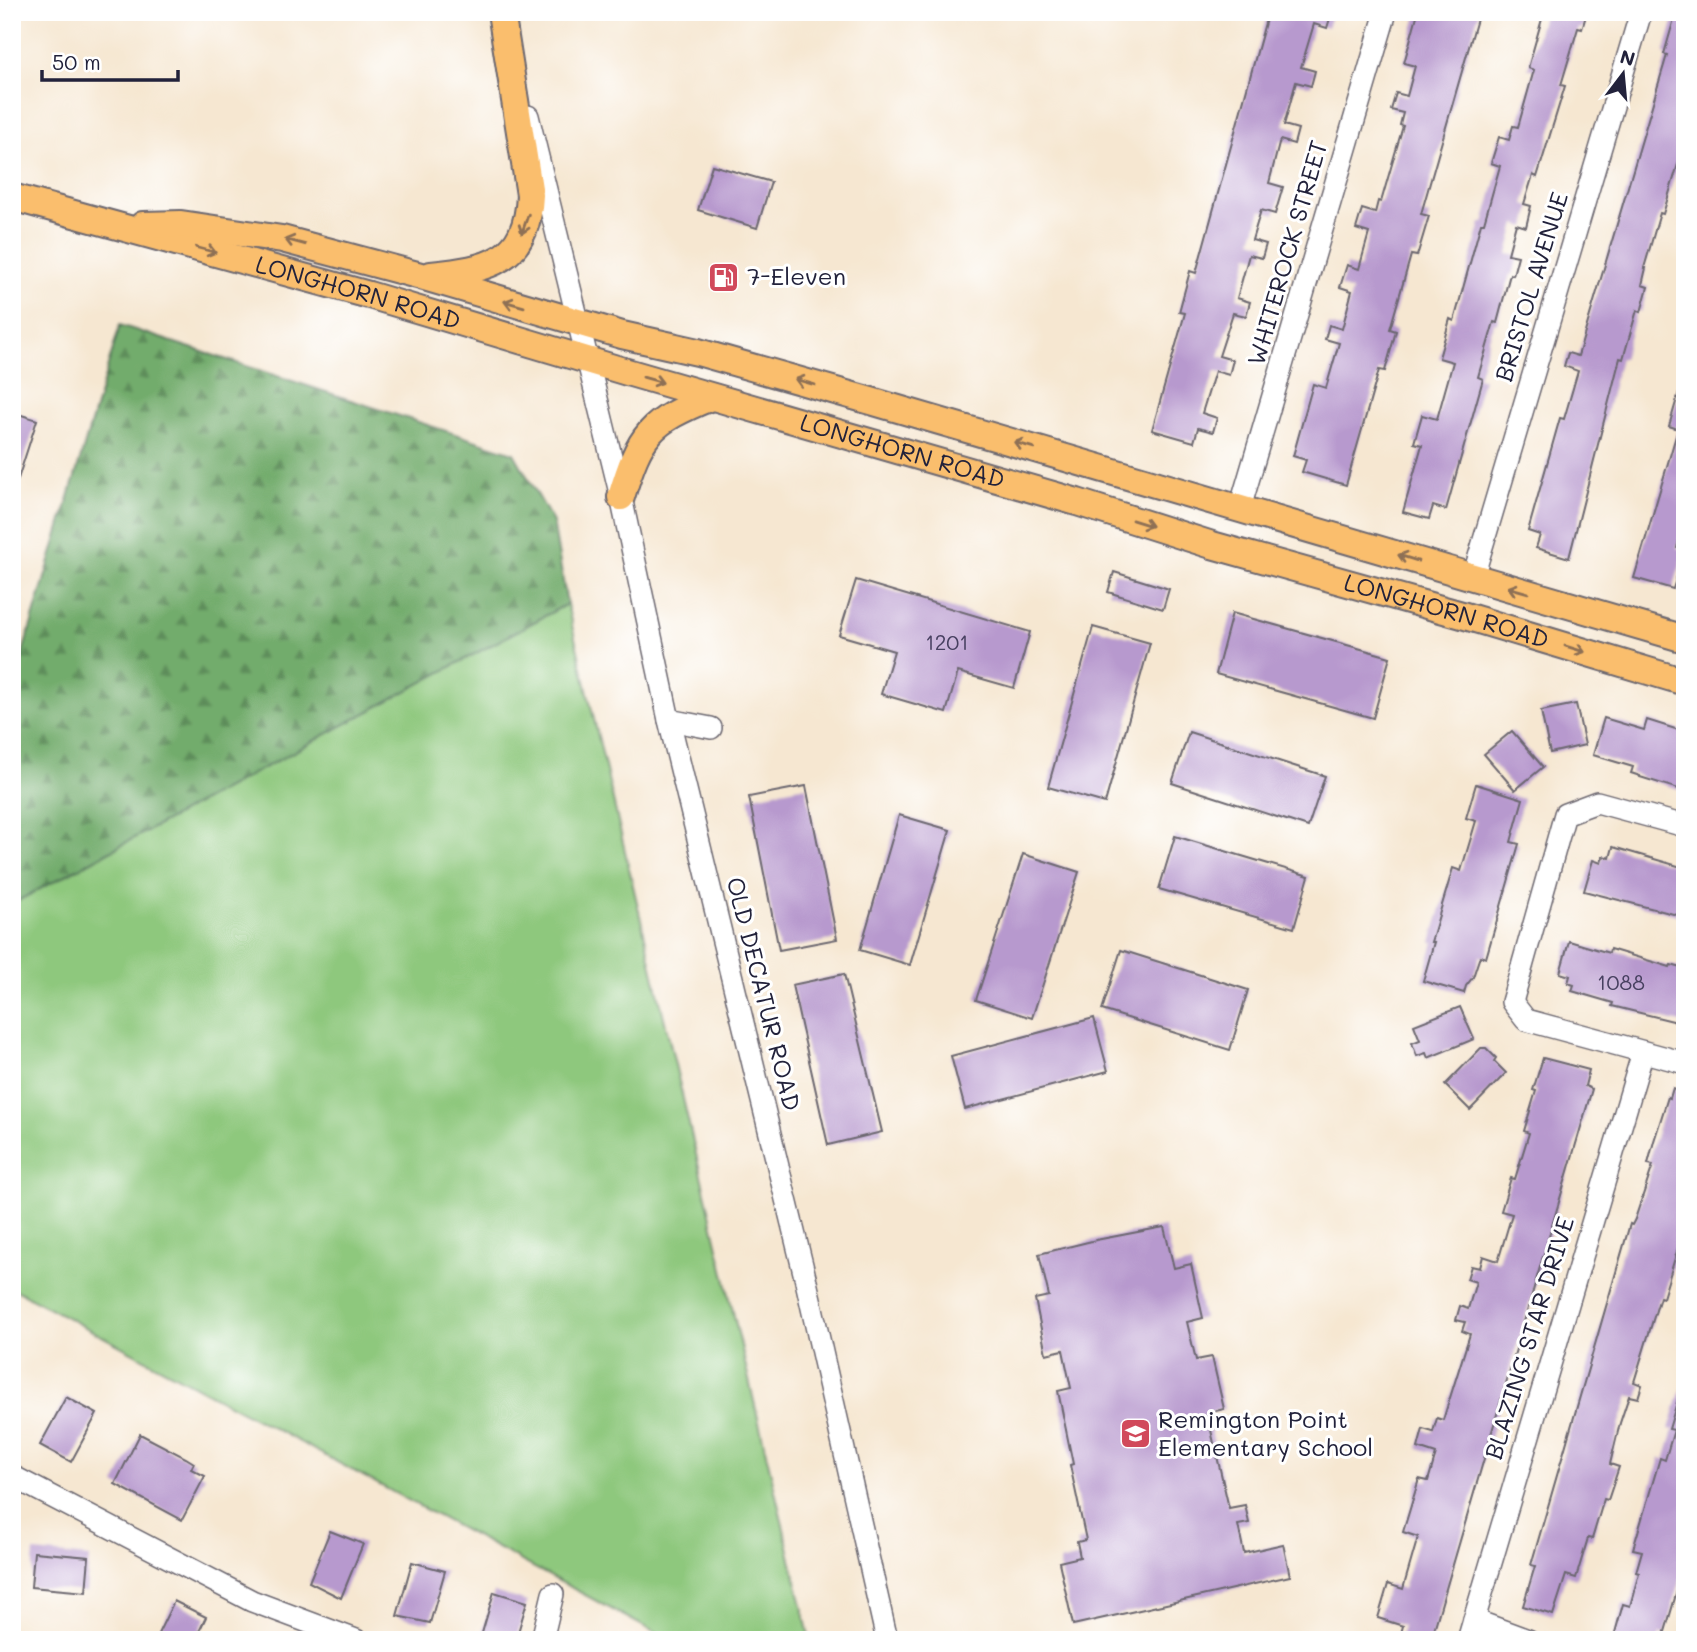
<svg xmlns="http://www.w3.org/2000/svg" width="1697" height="1652" font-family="Mali,sans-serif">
  <defs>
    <pattern id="forest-firs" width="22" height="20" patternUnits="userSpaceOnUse" patternTransform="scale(1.75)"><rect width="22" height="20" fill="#72ac6c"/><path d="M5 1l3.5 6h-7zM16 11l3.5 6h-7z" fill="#5d8c5a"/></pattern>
  </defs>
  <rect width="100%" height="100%" fill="#fff"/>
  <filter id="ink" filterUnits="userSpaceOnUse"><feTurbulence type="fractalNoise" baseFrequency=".0143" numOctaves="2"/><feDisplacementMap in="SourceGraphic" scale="14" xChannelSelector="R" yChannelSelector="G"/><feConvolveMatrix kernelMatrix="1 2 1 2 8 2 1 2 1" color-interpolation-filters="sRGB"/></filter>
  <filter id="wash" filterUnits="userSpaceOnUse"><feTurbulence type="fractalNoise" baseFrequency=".00686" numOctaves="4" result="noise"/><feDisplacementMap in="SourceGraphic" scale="28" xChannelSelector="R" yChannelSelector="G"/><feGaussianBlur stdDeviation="1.57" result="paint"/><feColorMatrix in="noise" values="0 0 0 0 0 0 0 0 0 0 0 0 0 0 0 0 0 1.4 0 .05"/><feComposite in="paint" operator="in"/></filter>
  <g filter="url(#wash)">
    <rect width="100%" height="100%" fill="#f6e7d1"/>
    <path fill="#8ec87d" stroke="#58755c" stroke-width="2" d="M567,604L810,1640H669L12,1288V904Z"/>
    <path fill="url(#forest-firs)" stroke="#4a6754" stroke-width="2" d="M120,325L514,453L553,522L567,604L12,904V689Z"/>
    <g id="blocks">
      <g fill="#b799ce">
        <path d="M1268,12H1332L1327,28L1314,24L1301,67L1315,71L1311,86L1296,82L1284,125L1298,129L1294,144L1280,140L1269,183L1283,187L1275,214L1261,210L1252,240L1266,244L1262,258L1249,255L1237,298L1250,302L1246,316L1233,313L1219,356L1233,360L1229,375L1215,371L1202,413L1217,418L1213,432L1198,428L1194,442L1152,430L1185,313L1179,312L1190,271L1196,273Z"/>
        <path d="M1418,12H1479L1421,214L1429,216L1417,256L1411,255L1390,329L1396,331L1385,371L1379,370L1346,485L1302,472L1306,460L1293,456L1313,384L1326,388L1335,357L1339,343L1325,339L1329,325L1342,329L1352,291L1340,287L1347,265L1359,269L1369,233L1356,229L1362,209L1375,213L1378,201L1381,202L1403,126L1400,125L1403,113L1391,110L1396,93L1407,96L1415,66L1404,63Z"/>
        <path d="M1544,12H1587L1582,29L1578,28L1561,85L1565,86L1537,177L1533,175L1524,204L1531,206L1526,227L1516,224L1508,254L1518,256L1513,275L1510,274L1497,323L1494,322L1478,377L1483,379L1446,510L1433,506L1429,519L1403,512L1422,445L1414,443L1422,415L1437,419L1453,362L1439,358L1450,319L1454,321L1481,223H1484L1500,166L1491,163L1499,137L1509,140L1513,126L1518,127L1534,70L1528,68Z"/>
        <path d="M1676,12H1685V141L1663,214L1660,213L1644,268H1646L1642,285L1648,287L1641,312L1637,310L1623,359L1620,358L1569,558L1536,548L1540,535L1528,531L1560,418L1564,419L1578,371L1564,366L1568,353L1578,356L1667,55L1664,54Z"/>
        <path d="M712,165L771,182L757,228L698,210Z"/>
        <path d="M1681,385H1685V518L1677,548L1685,550L1673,589L1634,578L1678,429L1669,426Z"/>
        <path d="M12,412L37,420L16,485L12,484Z"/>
        <path d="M1114,572L1169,589L1163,609L1108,592Z"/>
        <path d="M856,580L1030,632L1014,688L958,672L946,713L881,694L894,651L839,635Z"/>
        <path d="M1232,613L1390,657L1373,718L1216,674Z"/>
        <path d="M1093,627L1150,643L1105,803L1048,787Z"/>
        <path d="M1576,704L1585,745L1550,753L1541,711Z"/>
        <path d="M1604,718L1644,730L1647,720L1685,732V791L1640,777V776L1631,773L1633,767L1593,755Z"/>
        <path d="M1512,731L1543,767L1515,790L1484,754Z"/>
        <path d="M1189,732L1325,776L1308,827L1172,783Z"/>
        <path d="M1476,784L1523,799L1511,842L1519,844L1486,958L1480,956L1473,977L1466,986L1464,993L1423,981L1434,942H1431L1453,868L1461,871L1476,821L1466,818Z"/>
        <path d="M806,786L837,939L779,950L749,797Z"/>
        <path d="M899,815L950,830L910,965L860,950Z"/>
        <path d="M1175,836L1309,876L1294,928L1159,889Z"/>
        <path d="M1613,847L1685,868V917L1584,891L1593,860L1601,863L1603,856L1610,858Z"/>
        <path d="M1023,854L1079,872L1032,1018L976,1000Z"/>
        <path d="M1569,941L1609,953L1610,949L1670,967L1671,965L1685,969V1024L1612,1006L1613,1003L1572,991L1574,985L1568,983L1570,976L1560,973Z"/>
        <path d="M1121,950L1248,990L1230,1050L1102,1010Z"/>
        <path d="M844,974L882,1132L828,1145L792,985Z"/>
        <path d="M1460,1007L1474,1039L1428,1058L1426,1053L1417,1056L1412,1043L1420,1040L1414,1025Z"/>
        <path d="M1094,1018L1108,1071L965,1109L951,1056Z"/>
        <path d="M1481,1048H1486L1496,1058L1494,1061L1506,1073L1470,1110L1445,1085Z"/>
        <path d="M1543,1058L1589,1070L1585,1086L1592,1089L1431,1640H1399L1403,1626L1378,1618L1388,1584L1403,1589L1418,1537L1403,1532L1419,1479L1428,1481L1436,1454L1418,1448L1423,1429L1433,1432L1437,1418L1443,1420L1470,1334L1462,1331L1465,1322L1456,1320L1460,1306L1468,1309L1476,1282L1467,1279L1471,1266L1480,1268L1483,1256L1498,1261L1512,1214L1501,1211L1511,1178L1515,1179L1529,1133L1524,1131L1536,1091L1533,1090Z"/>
        <path d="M1673,1088L1685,1092V1207L1677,1230L1683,1231L1663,1298L1660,1297L1634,1382L1642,1385L1638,1398L1629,1396L1620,1423L1610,1464L1619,1467L1608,1500L1604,1499L1592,1539L1588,1538L1576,1578L1566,1575L1553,1615L1523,1606L1535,1566L1531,1565L1630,1224L1632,1225L1635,1219L1653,1165L1648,1164L1654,1141L1668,1097L1670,1098Z"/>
        <path d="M1164,1227L1174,1268L1191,1264L1203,1318L1187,1322L1196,1360L1212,1357L1224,1409L1207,1413L1229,1508L1245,1505L1249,1523L1238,1525L1244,1553L1283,1544L1290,1576L1073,1625L1059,1562L1080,1557L1077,1542L1086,1540L1070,1465L1073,1464L1058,1391L1071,1388L1063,1350L1046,1354L1035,1299L1049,1296L1039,1254L1096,1240Z"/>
        <path d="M1681,1389L1685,1390V1564L1664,1635L1660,1634L1658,1640H1613L1623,1604L1630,1606L1639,1573L1636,1572L1642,1551L1633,1549L1660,1458L1665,1460L1674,1430L1669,1429Z"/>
        <path d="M66,1397L97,1414L71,1462L40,1445Z"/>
        <path d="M140,1434L186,1458L194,1463L191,1469L205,1476L182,1520L115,1484Z"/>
        <path d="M330,1531L363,1544L341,1598L309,1582Z"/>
        <path d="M34,1552L89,1557L86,1592L31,1587Z"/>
        <path d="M412,1562L445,1571L430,1623L397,1616Z"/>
        <path d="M494,1592L527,1602L516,1639L502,1635L501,1640H480Z"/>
        <path d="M174,1601L206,1617L195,1640H155Z"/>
      </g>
    </g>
  </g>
  <g filter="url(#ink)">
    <use href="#blocks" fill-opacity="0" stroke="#6c6770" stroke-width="2"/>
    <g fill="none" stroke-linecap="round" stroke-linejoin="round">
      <defs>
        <g id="minor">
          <path d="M528,116L621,497L669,720L805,1277L887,1640"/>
          <path d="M1240,508L1386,12"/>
          <path d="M1473,577L1641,12"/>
          <path d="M669,720L711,728"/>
          <path d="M1685,826L1597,802L1565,814L1512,1002L1526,1020L1685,1063"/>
          <path d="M12,1476L252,1601L356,1640"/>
          <path d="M1474,1620L1528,1640"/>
          <path d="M542,1640L553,1594"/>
          <path d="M1468,1640L1643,1052"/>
        </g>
        <g id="major">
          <path id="s1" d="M12,197L369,295L627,372L1077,502L1212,545L1462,615L1685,682"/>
          <path d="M143,225L181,224L282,239L421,276L622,335L698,352L871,401L1685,639"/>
          <path d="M431,275C489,269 527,262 530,195L501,12"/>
          <path d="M621,497C640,434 649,422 711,397"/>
        </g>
      </defs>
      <use href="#minor" stroke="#6c6770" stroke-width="24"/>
      <use href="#major" stroke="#6c6770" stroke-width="30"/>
      <use href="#minor" stroke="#fff" stroke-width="21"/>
      <use href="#major" stroke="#fabe6d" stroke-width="26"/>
    </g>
    <defs><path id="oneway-shaft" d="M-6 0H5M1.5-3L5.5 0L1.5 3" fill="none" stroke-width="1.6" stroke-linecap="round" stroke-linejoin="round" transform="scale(1.75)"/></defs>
    <g stroke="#8e7054">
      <use href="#oneway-shaft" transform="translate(525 224) rotate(109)"/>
      <use href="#oneway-shaft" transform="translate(295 242) rotate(-165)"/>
      <use href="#oneway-shaft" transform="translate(206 250) rotate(15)"/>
      <use href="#oneway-shaft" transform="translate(514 304) rotate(-164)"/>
      <use href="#oneway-shaft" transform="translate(653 380) rotate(16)"/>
      <use href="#oneway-shaft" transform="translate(805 382) rotate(-164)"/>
      <use href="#oneway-shaft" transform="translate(1024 445) rotate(-164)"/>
      <use href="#oneway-shaft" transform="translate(1142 523) rotate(17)"/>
      <use href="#oneway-shaft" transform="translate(1408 558) rotate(-163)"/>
      <use href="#oneway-shaft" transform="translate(1518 590) rotate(-164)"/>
      <use href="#oneway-shaft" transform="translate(1575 649) rotate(17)"/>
    </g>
  </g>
  <defs>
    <symbol id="fuel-square" viewBox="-11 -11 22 22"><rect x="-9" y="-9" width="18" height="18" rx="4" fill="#d1495b" stroke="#fff"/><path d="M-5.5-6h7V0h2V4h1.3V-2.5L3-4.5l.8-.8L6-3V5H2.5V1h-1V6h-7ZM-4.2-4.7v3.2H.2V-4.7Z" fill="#fff"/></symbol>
    <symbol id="school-square" viewBox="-11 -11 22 22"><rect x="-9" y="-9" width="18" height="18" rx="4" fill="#d1495b" stroke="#fff"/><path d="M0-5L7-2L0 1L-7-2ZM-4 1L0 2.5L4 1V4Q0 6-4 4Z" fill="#fff"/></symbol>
  </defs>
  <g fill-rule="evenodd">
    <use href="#fuel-square" x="706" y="260" width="35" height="35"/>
    <use href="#school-square" x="1118" y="1416" width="35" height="35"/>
  </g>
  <g text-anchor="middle" stroke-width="6" stroke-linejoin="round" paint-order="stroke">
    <g font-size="21" fill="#474060">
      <text x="947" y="650">1201</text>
      <text x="1621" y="990">1088</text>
    </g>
    <g font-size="24" fill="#22223b" stroke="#fff">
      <text transform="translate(1288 253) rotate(-74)" y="8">WHITEROCK STREET</text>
      <text transform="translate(1532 287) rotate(-73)" y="8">BRISTOL AVENUE</text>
      <text dy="8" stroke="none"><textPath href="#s1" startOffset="359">LONGHORN ROAD</textPath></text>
      <text dy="8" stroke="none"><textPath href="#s1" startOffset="926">LONGHORN ROAD</textPath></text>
      <text dy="8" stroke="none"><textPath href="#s1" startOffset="1493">LONGHORN ROAD</textPath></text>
      <text transform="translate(763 994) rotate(76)" y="8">OLD DECATUR ROAD</text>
      <text transform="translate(1530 1338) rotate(-73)" y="8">BLAZING STAR DRIVE</text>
    </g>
    <g font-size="24" fill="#22223b" stroke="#fff" text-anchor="start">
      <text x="747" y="285">7-Eleven</text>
      <text x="1158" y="1428">Remington Point<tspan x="1158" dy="28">Elementary School</tspan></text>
    </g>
  </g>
  <rect width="1697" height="1652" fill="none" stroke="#fff" stroke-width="42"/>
  <g transform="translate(1623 74) rotate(16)" stroke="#ffffff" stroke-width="5" paint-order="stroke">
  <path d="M0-5L12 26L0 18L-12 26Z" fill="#22223b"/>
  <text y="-10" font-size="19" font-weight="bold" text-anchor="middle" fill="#22223b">N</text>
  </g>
  <path d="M42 70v10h136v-10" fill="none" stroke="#22223b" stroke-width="3.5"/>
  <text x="52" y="70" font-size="21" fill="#22223b" stroke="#ffffff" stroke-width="5" paint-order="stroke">50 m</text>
</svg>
